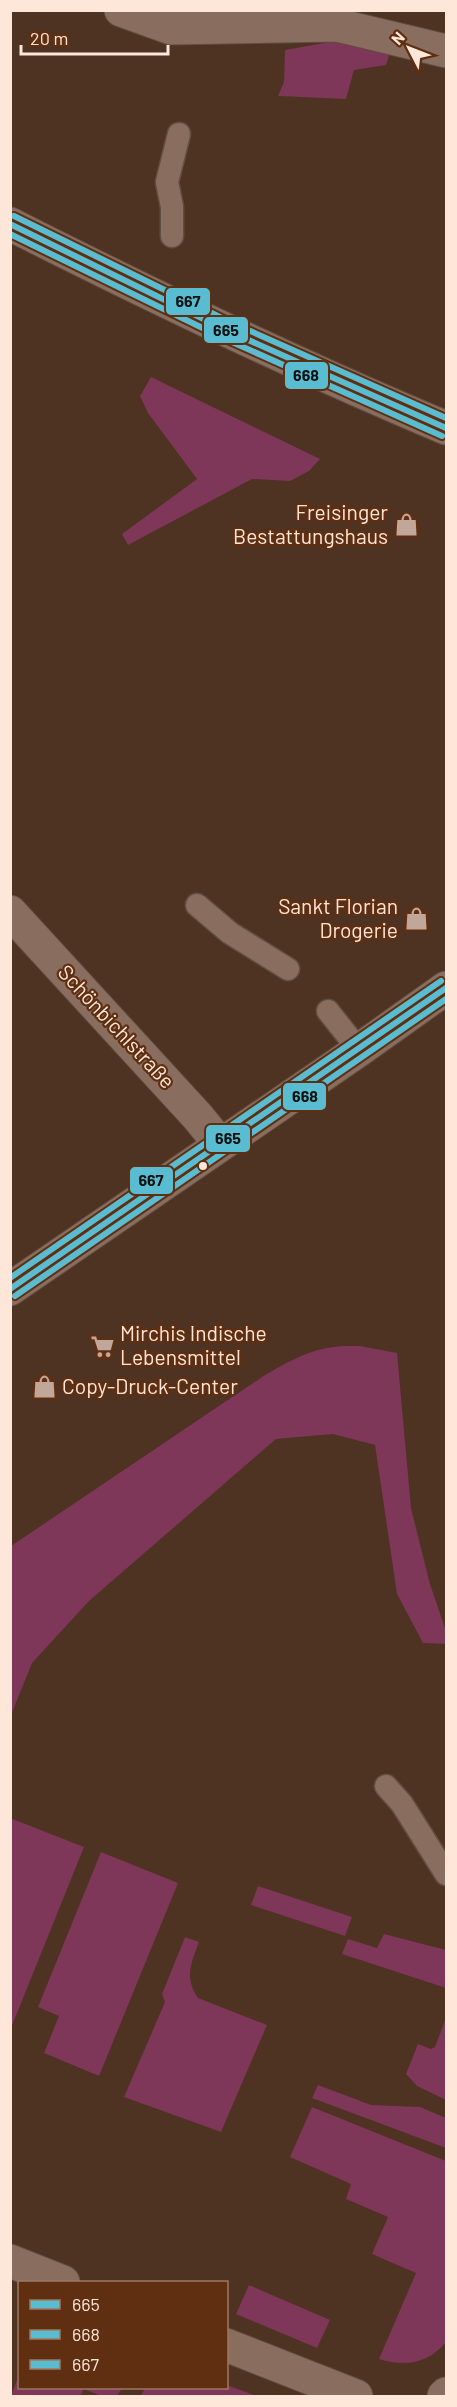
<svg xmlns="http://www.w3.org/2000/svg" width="457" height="2407" font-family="Barlow,sans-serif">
  <rect width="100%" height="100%" fill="#4e3222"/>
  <g fill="#7e3659">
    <path d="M335,41L392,46L386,65L354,70L346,99L278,96L284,82L285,50Z"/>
    <path d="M151,377L320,459L309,471L290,481L252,479L128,545L122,534L197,479L148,413L140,396Z"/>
    <path d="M343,1346H360L397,1353L411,1508L430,1584L446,1631V1644L423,1643L397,1594L375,1445L333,1434L276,1439L89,1601L32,1663L11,1715V1546L262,1377C289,1361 311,1348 343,1346Z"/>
    <path d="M10,1818L84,1847L11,2028H10Z"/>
    <path d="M101,1852L178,1883L99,2076L44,2053L59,2016L38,2007Z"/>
    <path d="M258,1886L352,1917L345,1936L251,1905Z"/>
    <path d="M384,1934L446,1950V1988L342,1954L348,1939L377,1948Z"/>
    <path d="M185,1937L199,1942C191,1964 184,1977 198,1998L267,2025L221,2132L124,2097L165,2002L162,1994Z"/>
    <path d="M446,2018V2100L417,2086L406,2074L418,2044L431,2049L435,2047Z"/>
    <path d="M318,2085L371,2105L420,2107L446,2118V2148L312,2098Z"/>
    <path d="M312,2107L446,2161V2342C428,2364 405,2367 379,2359L416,2273L372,2254L388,2217L346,2199L351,2184L290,2157Z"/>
    <path d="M249,2285L330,2320L317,2348L236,2314Z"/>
    <path d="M19,2375L20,2388H122L117,2396H101L84,2389L80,2396H11Z"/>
    <path d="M227,2385L257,2396H141L145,2388H226Z"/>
  </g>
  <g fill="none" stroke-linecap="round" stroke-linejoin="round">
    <defs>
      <g id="service">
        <path d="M172,236V207L167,182L179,134"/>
        <path d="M197,905L230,933L288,969"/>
        <path d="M328,1011L359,1050"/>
        <path d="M386,1786L402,1804L446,1874"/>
      </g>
      <g id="minor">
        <path d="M121,10L171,28L337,25L446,51"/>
        <path d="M10,912L198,1117L220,1144"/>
        <path d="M10,2261L63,2282"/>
        <path d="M226,2345L356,2396"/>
        <path d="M444,2396L446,2394"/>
      </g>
      <g id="secondary">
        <path d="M10,224C154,297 298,366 446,428"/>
        <path d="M10,1289L359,1050L446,988"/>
      </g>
    </defs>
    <use href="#service" stroke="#614d42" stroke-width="25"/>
    <use href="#minor" stroke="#614d42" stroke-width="35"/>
    <use href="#secondary" stroke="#614d42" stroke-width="35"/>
    <use href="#service" stroke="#896e60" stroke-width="22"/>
    <use href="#minor" stroke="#896e60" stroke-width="33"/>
    <use href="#secondary" stroke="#896e60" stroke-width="33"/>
    <defs>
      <g id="bus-1">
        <path d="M10,224L226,330L446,428"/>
        <path d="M10,1289L446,988"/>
      </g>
      <g id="bus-2">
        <path d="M10,234L223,338L442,436"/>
        <path d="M15,1296L446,999"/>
      </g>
      <g id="bus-3">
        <path d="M14,216L230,322L446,418"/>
        <path d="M10,1278L441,981"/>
      </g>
    </defs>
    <use href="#bus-1" stroke="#602e10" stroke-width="10"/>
    <use href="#bus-2" stroke="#602e10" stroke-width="10"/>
    <use href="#bus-3" stroke="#602e10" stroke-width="10"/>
    <use href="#bus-1" stroke="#5abcd0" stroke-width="6"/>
    <use href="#bus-2" stroke="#5abcd0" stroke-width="6"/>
    <use href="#bus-3" stroke="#5abcd0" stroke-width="6"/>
  </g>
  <defs>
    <symbol id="shop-bare" viewBox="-9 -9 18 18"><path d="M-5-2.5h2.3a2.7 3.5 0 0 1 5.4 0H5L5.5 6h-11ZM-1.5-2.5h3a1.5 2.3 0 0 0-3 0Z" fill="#c0a799" stroke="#602e10" stroke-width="2.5" paint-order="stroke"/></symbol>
    <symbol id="supermarket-bare" viewBox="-9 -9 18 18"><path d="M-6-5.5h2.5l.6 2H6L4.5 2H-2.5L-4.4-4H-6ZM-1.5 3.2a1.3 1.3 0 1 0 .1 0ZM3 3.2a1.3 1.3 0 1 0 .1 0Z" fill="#c0a799" stroke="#602e10" stroke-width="2.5" paint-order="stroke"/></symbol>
  </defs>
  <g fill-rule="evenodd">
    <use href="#shop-bare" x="390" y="508" width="33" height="33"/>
    <use href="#shop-bare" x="400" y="902" width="33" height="33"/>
    <use href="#supermarket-bare" x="86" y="1330" width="33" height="33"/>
    <use href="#shop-bare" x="28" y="1370" width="33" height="33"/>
  </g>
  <circle fill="#fee6d9" stroke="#602e10" stroke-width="2" cx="203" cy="1166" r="5"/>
  <g text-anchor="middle" stroke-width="4.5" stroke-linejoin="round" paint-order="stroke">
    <g font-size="21" fill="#fee6d9" stroke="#602e10" text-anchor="end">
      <text x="388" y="520">Freisinger<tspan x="388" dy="24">Bestattungshaus</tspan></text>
      <text x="398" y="914">Sankt Florian<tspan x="398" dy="24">Drogerie</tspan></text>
      <text x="120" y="1341" text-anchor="start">Mirchis Indische<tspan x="120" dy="24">Lebensmittel</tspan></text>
      <text x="62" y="1394" text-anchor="start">Copy-Druck-Center</text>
    </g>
    <g font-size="21" fill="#fee6d9" stroke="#602e10">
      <text transform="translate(116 1027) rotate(47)" y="7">Schönbichlstraße</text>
    </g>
  </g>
  <g stroke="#602e10" stroke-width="2">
    <rect x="165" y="287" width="46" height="29" rx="6" fill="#5abcd0"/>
    <rect x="203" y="316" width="46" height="28" rx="6" fill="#5abcd0"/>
    <rect x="284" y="361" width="45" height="29" rx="6" fill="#5abcd0"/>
    <rect x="282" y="1082" width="45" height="29" rx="6" fill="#5abcd0"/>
    <rect x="205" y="1124" width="46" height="29" rx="6" fill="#5abcd0"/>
    <rect x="129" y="1166" width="45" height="29" rx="6" fill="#5abcd0"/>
  </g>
  <g font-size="16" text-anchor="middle" font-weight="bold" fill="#111">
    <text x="188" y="307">667</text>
    <text x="226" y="336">665</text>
    <text x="306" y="381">668</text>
    <text x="305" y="1102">668</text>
    <text x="228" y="1144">665</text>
    <text x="151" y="1186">667</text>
  </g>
  <rect width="457" height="2407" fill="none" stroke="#fee6d9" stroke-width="24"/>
  <rect x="18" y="2281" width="210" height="108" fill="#602e10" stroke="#9f7860" stroke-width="1.5"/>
  <rect x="30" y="2300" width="30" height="9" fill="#5abcd0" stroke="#9f7860" stroke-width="1.5"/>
  <text x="72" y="2311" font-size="18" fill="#fee6d9">665</text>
  <rect x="30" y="2330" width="30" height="9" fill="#5abcd0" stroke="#9f7860" stroke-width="1.5"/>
  <text x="72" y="2341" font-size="18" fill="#fee6d9">668</text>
  <rect x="30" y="2360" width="30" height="9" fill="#5abcd0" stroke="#9f7860" stroke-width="1.5"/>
  <text x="72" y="2371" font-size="18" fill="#fee6d9">667</text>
  <g transform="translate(409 48) rotate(312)" stroke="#602e10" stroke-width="4.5" paint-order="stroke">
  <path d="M0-4.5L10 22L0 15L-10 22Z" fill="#fee6d9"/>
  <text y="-9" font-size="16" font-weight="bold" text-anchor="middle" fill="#fee6d9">N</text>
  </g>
  <path d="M21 45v9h147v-9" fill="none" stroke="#fee6d9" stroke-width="3"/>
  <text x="30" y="45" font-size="18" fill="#fee6d9" stroke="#602e10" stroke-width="4.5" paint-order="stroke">20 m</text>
</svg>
